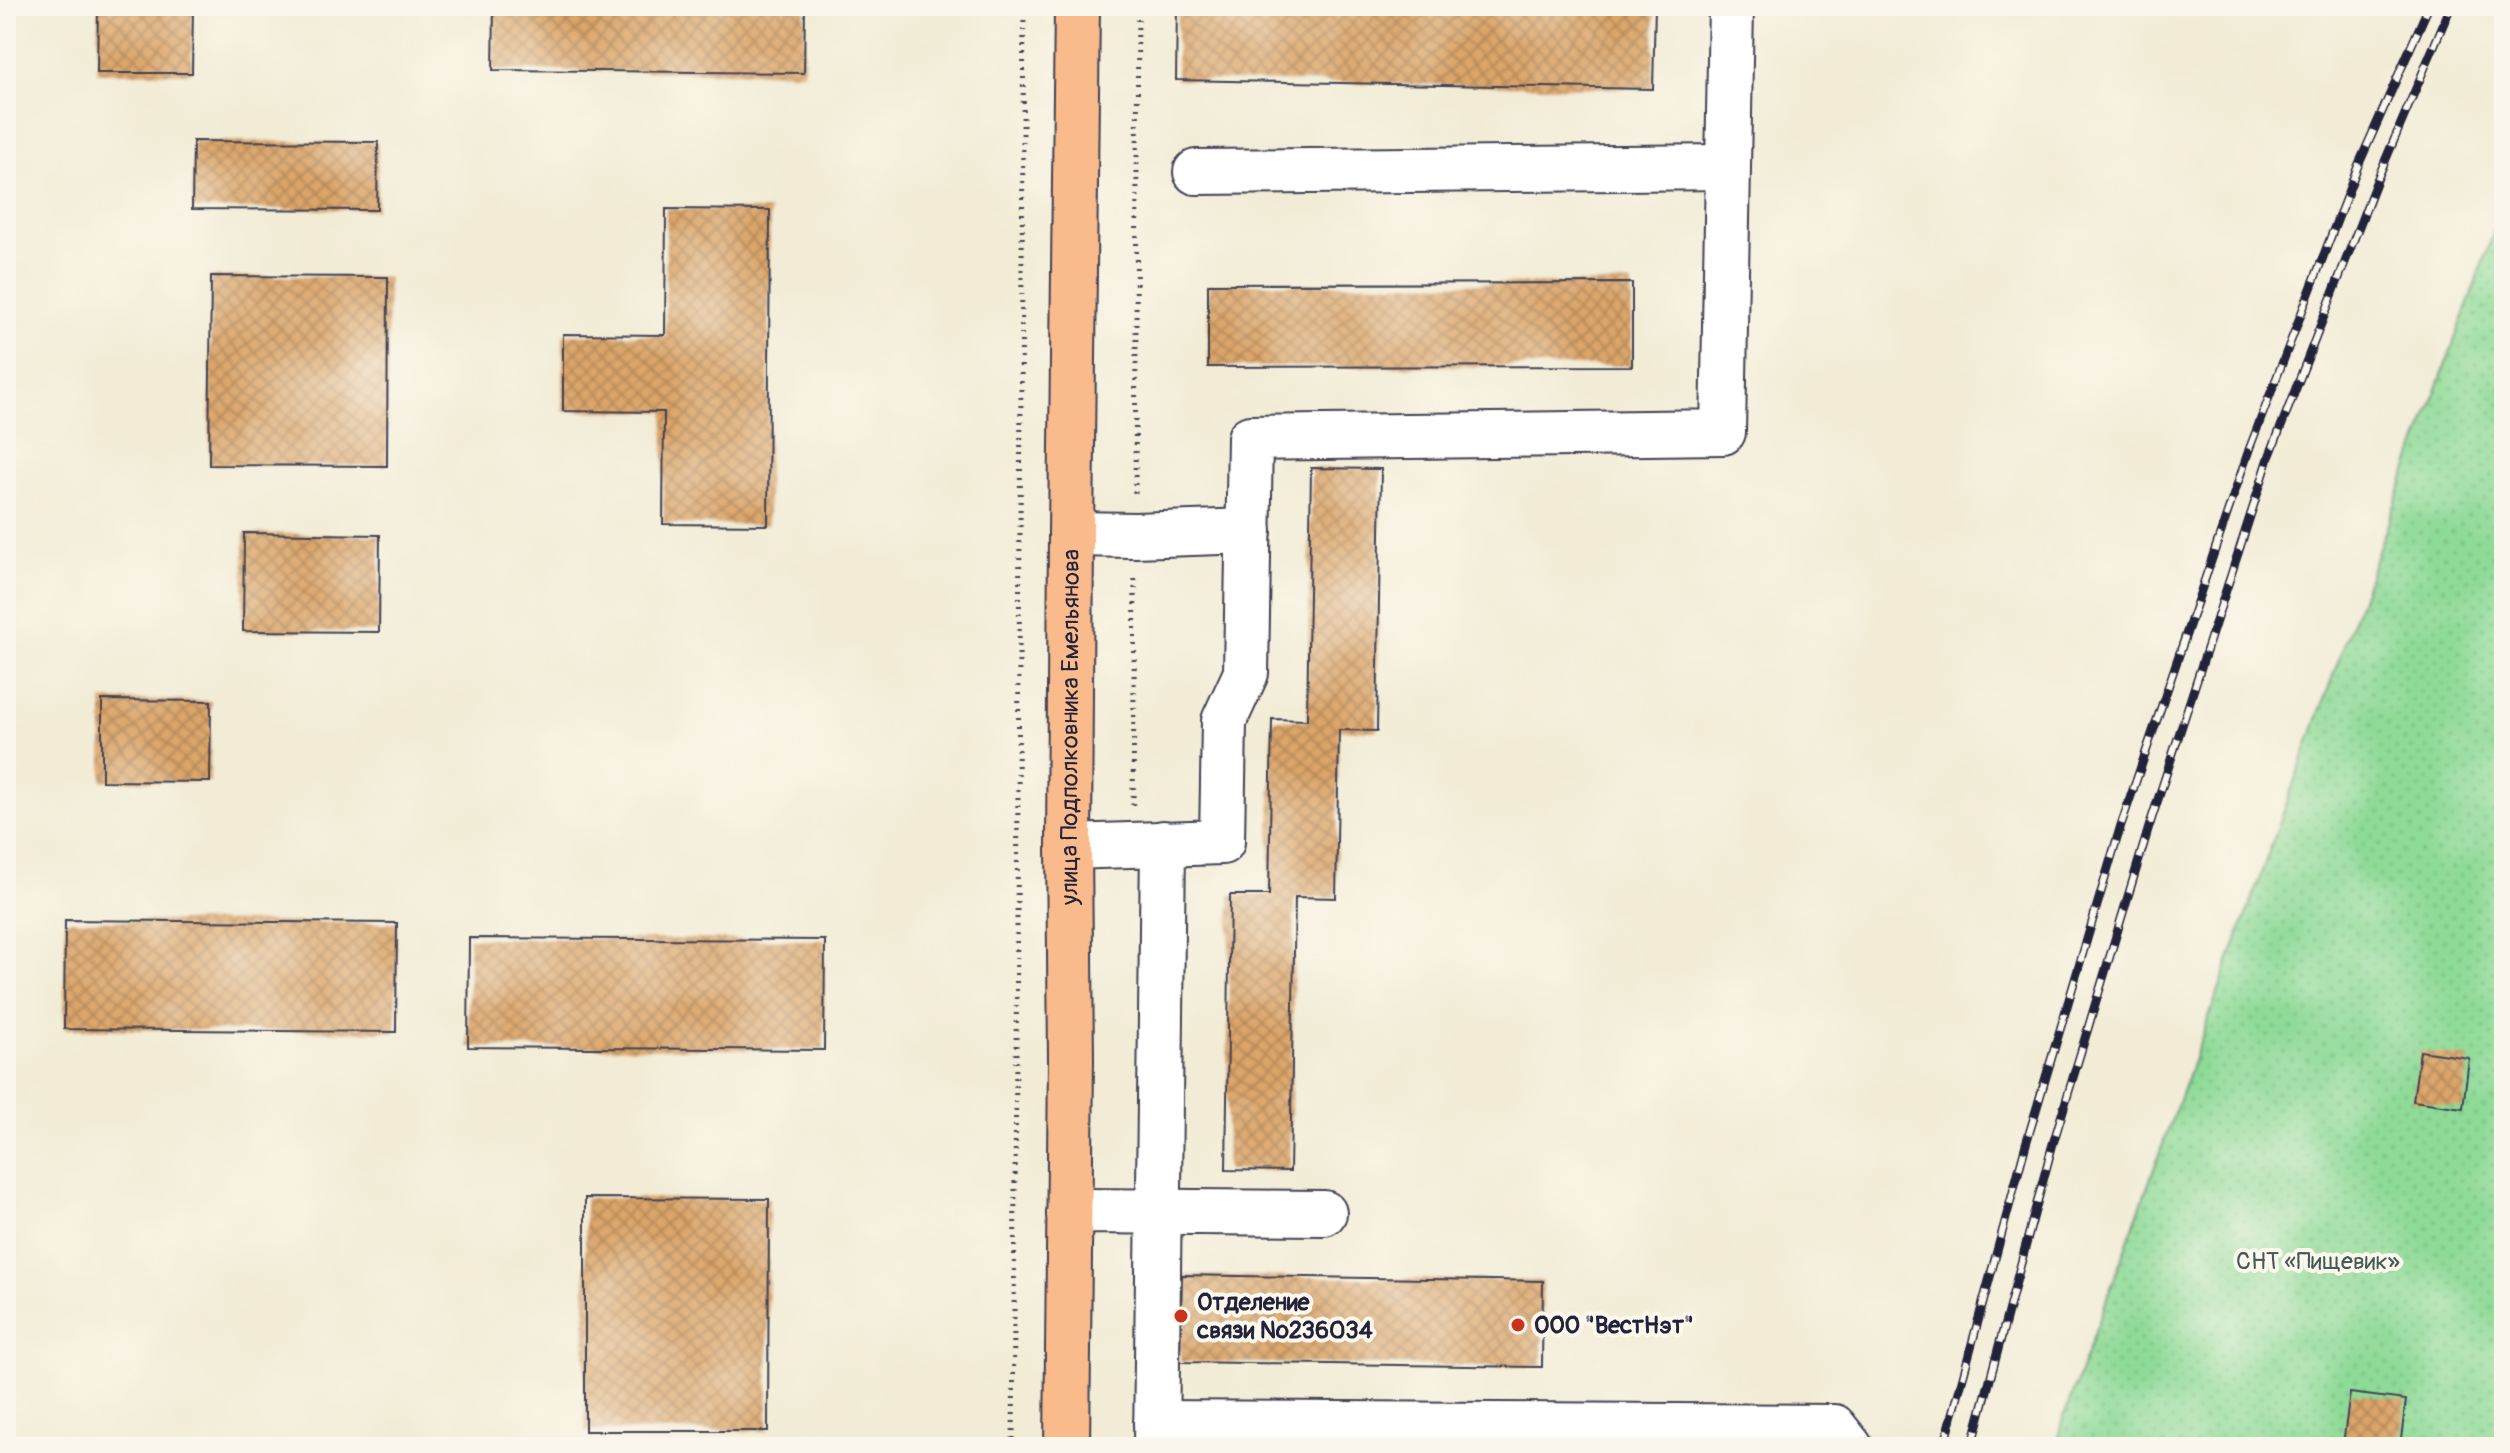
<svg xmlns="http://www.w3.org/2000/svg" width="2510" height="1453" font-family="Pangolin,sans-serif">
  <defs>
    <pattern id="garden-dots" width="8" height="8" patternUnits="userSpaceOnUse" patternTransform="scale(2)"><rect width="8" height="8" fill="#8eda97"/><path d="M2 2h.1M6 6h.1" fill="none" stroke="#7abb83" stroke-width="1.8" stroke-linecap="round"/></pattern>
    <pattern id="building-cross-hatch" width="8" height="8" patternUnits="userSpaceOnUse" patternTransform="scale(2)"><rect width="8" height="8" fill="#dca66a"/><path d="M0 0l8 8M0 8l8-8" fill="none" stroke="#b28758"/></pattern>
  </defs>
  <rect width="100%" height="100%" fill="#fbf7ec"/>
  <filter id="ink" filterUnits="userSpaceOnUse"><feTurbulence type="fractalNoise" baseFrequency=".0125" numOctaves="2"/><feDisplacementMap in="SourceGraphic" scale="16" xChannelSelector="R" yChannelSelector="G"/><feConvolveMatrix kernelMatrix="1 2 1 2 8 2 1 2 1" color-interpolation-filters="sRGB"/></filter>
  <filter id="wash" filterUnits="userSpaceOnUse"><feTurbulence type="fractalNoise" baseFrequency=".006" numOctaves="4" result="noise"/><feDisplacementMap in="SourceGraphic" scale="32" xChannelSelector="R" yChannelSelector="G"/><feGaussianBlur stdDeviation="1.8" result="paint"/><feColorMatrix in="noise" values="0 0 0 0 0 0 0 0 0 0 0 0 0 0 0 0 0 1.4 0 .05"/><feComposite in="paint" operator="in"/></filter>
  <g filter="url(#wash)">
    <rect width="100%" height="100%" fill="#f2ecd6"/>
    <path fill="url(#garden-dots)" stroke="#587e69" stroke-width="2" d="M2504,204V1447H2056L2061,1425Z"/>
    <g id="blocks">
      <g fill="url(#building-cross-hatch)">
        <path d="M98,6H193L192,73H97Z"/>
        <path d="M494,6H805L804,73L493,70Z"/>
        <path d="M1177,6H1655L1653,89L1176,80Z"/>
        <path d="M193,141L378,142L377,210L192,209Z"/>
        <path d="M666,209L770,210L768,525L663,524L664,412L563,411V334L665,335Z"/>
        <path d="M211,276L388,277L387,466L209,465Z"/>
        <path d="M1632,283V366L1208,367V284Z"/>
        <path d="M1311,468L1381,469L1377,731L1339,730L1336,898L1295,897L1290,1171L1226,1170L1230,895H1269L1272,719L1307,720Z"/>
        <path d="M244,533L380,535L379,632L243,631Z"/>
        <path d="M102,700L211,701L210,782L102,781Z"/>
        <path d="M65,920L397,923L396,1032L64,1029Z"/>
        <path d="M469,938L825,940L824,1050L468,1047Z"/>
        <path d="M2420,1051L2469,1058L2463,1108L2413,1101Z"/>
        <path d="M585,1198L769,1199L768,1431H585Z"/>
        <path d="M1182,1275L1543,1281L1542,1367L1180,1362Z"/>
        <path d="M2350,1393L2406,1400L2400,1447L2343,1444Z"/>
      </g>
    </g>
  </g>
  <g filter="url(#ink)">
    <use href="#blocks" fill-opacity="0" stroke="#414052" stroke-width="2"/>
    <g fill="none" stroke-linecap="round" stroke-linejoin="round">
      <defs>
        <g id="minor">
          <path d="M1728,167L1731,6"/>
          <path d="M1071,534L1135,535L1249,531"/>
          <path d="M1069,847L1222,842L1224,721L1246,673L1250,438L1723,432L1728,167L1196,172"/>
          <path d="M1069,1214L1083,1211L1324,1213"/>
          <path d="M1156,1423L1834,1427L1850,1447"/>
          <path d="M1156,1447L1163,843"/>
        </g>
        <g id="major">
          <path id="s1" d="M1067,1447L1071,1060L1069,847L1071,534L1077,6"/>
        </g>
      </defs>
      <use href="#minor" stroke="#414052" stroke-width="48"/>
      <use href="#major" stroke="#414052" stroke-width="48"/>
      <g stroke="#414052" stroke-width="5" stroke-dasharray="2 6" stroke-linecap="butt">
        <path d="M1135,493L1138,6"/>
        <path d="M1133,805L1135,575"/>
        <path d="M1013,1447L1024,6"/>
      </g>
      <use href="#minor" stroke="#fff" stroke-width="44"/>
      <use href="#major" stroke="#fabb8c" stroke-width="44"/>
      <defs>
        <g id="rail">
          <path d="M1944,1447L2026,1144L2121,825L2250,447L2358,166L2429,6"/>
          <path d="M1972,1447L2052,1147L2149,827L2270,455L2377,180L2451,6"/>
        </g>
      </defs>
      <use href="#rail" stroke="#22223b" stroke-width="9"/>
      <use href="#rail" stroke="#fbf7ec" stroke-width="6" stroke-dasharray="18" stroke-linecap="butt"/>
    </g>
  </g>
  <g fill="#c8321e" stroke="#fbf7ec" stroke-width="3">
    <circle cx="1181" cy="1316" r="8"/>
    <circle cx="1518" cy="1325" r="8"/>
  </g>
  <g text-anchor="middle" stroke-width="8" stroke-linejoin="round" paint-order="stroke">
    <g font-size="24" fill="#22223b" stroke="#fbf7ec">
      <text dy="8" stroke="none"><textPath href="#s1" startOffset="720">улица Подполковника Емельянова</textPath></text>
    </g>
    <g font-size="24" fill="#425957" stroke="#fbf7ec">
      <text x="2318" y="1269">СНТ «Пищевик»</text>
    </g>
    <g font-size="24" font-weight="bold" fill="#22223b" stroke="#fbf7ec" text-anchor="start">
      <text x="1197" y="1310">Отделение<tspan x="1197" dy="28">связи №236034</tspan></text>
      <text x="1534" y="1333">ООО "ВестНэт"</text>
    </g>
  </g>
  <rect width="2510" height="1453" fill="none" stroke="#fbf7ec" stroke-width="32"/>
</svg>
